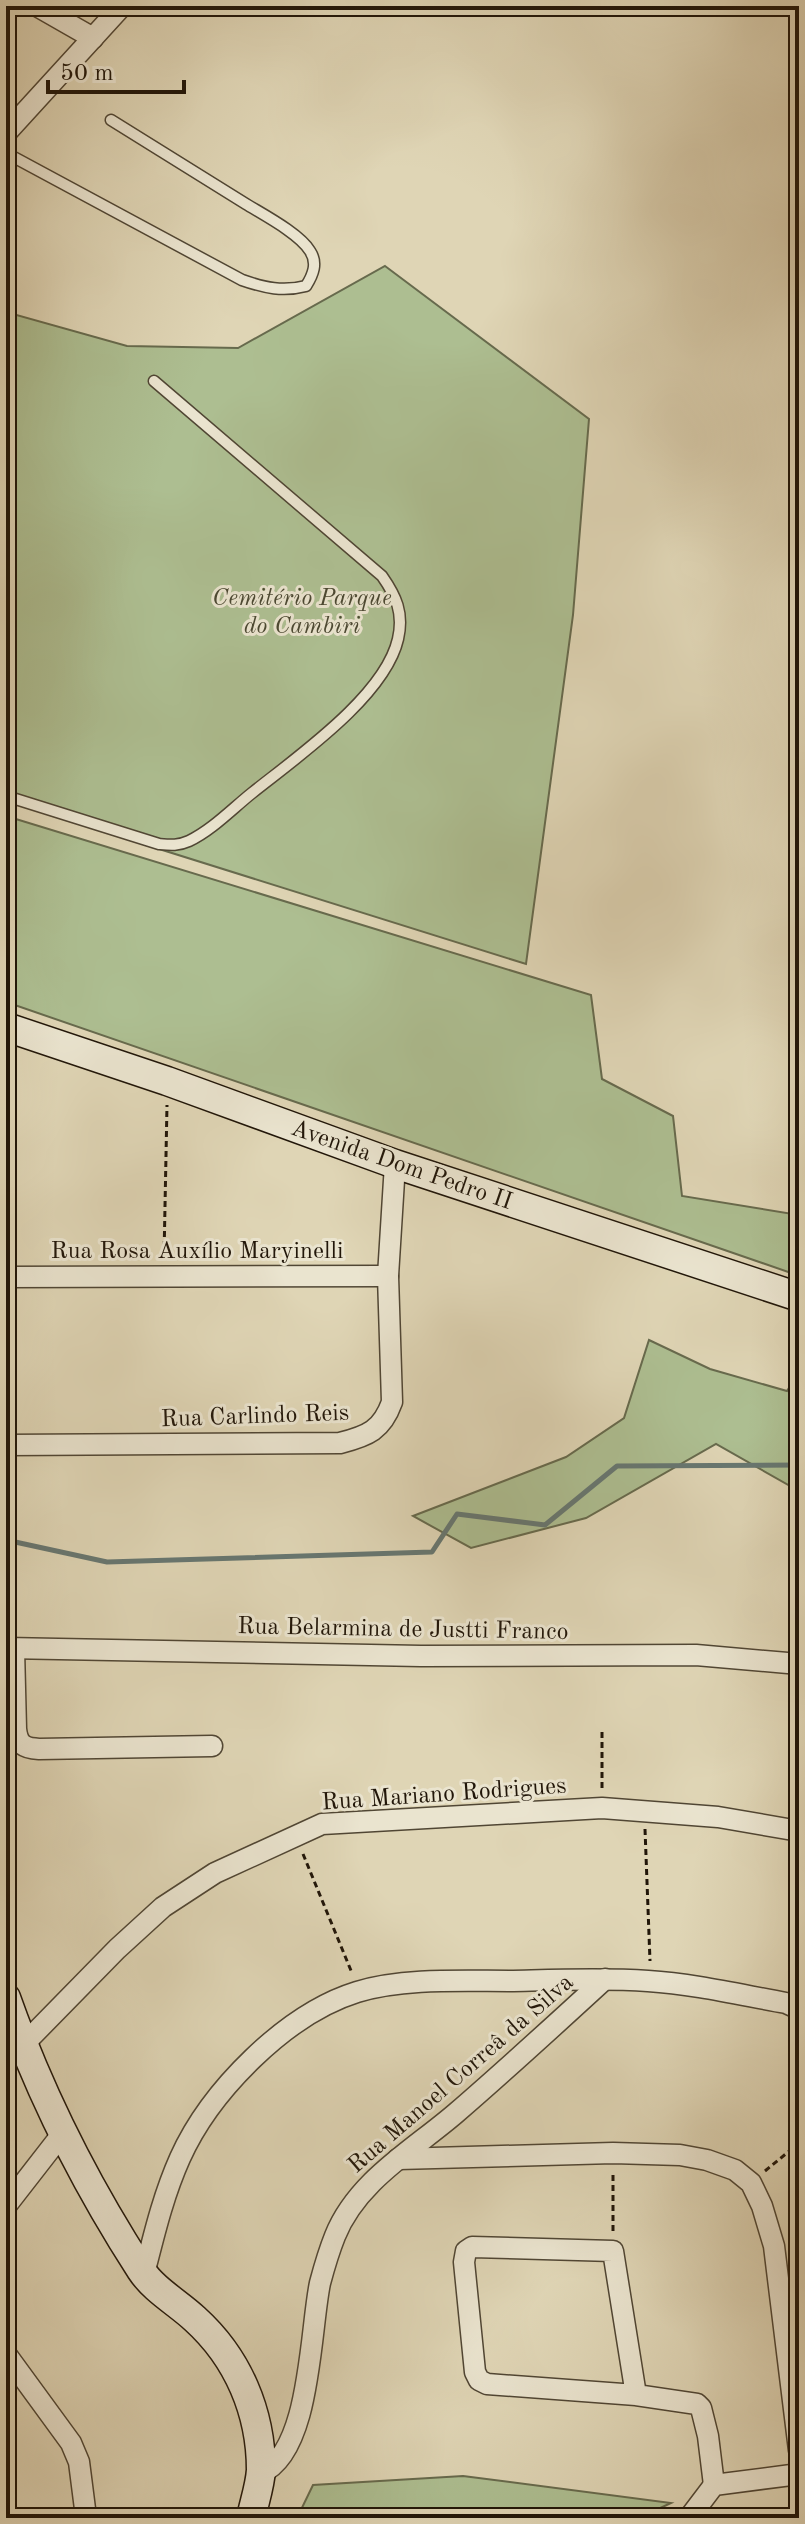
<svg xmlns="http://www.w3.org/2000/svg" width="805" height="2524" font-family="'Old Standard TT',serif">
  <rect width="100%" height="100%" fill="#dfd5b5"/>
  <filter id="stains"><feTurbulence type="fractalNoise" baseFrequency=".0025" numOctaves="4"/><feColorMatrix values="0 0 0 0 .2 0 0 0 0 .09 0 0 0 0 .02 0 0 0 .5 -.17"/></filter>
  <radialGradient id="worn" r=".72"><stop offset=".6" stop-color="#630" stop-opacity="0"/><stop offset="1" stop-color="#630" stop-opacity=".3"/></radialGradient>
  <g fill="#adbe91" stroke="#676a4d" stroke-width="2">
    <path d="M385,266L589,419L573,615L526,964L6,801V312L127,346L238,348Z"/>
    <path d="M6,816L591,995L602,1079L673,1116L682,1196L799,1215L797,1275L6,1002Z"/>
    <path d="M649,1340L710,1369L787,1391L799,1372V1491L716,1444L586,1518L471,1548L413,1516L566,1457L624,1418Z"/>
    <path d="M463,2476L671,2503L639,2518H297L313,2485Z"/>
  </g>
  <g fill="none" stroke-linecap="round" stroke-linejoin="round">
    <path stroke="#677771" stroke-width="5" d="M6,1540L107,1562L432,1552L457,1514L545,1525L617,1466L799,1465"/>
    <defs>
      <g id="lane">
        <path d="M6,153L242,280C265,288 283,292 306,286C313,275 318,263 310,251C300,234 264,215 246,204C201,176 156,148 111,120"/>
        <path d="M6,796L159,844C170,845 178,846 189,841C212,830 232,809 252,793C297,757 385,696 398,639C404,613 396,596 382,576L154,381"/>
      </g>
      <g id="street">
        <path d="M37,6L93,38"/>
        <path d="M6,133L122,6"/>
        <path d="M6,1277L388,1276"/>
        <path d="M6,1445L340,1443C368,1436 382,1430 392,1402L388,1276L395,1164"/>
        <path d="M6,1648L421,1656L696,1655L799,1664"/>
        <path d="M14,1649L16,1729C18,1745 24,1748 39,1749L212,1746"/>
        <path d="M23,2045L117,1949L163,1907L215,1873L322,1824L602,1808L718,1817L799,1831"/>
        <path d="M398,2159L613,2153L680,2155L707,2160L735,2170L751,2183L762,2206L774,2246L799,2450"/>
        <path d="M6,2206L62,2134"/>
        <path d="M144,2274C154,2235 163,2196 180,2158C210,2091 286,2014 357,1992C403,1978 461,1981 509,1981C555,1980 602,1978 648,1981C695,1984 741,1995 786,2003L799,2009"/>
        <path d="M6,2354L71,2443L79,2462L85,2509"/>
        <path d="M636,2395L613,2251L472,2247L466,2251L464,2262L475,2372L479,2380L487,2384L636,2395L697,2404L701,2408L708,2436L714,2485"/>
        <path d="M261,2473C311,2452 310,2330 320,2283C324,2268 329,2251 335,2236C357,2181 413,2150 456,2113C507,2069 556,2024 605,1979"/>
        <path d="M689,2518L714,2485L799,2474"/>
      </g>
      <g id="secondary">
        <path d="M6,1027L167,1081L395,1164L799,1297"/>
        <path d="M6,1998C40,2094 86,2185 141,2270C154,2290 178,2303 195,2319C238,2358 261,2412 261,2470C260,2486 254,2503 251,2518"/>
      </g>
    </defs>
    <use href="#lane" stroke="#504634" stroke-width="13"/>
    <use href="#street" stroke="#504634" stroke-width="23"/>
    <use href="#secondary" stroke="#211609" stroke-width="31"/>
    <g stroke="#211609" stroke-width="3" stroke-dasharray="6 4" stroke-linecap="butt">
      <path d="M164,1257L167,1105"/>
      <path d="M602,1788V1728"/>
      <path d="M645,1829L650,1961"/>
      <path d="M303,1854L352,1973"/>
      <path d="M765,2171L799,2143"/>
      <path d="M613,2231V2171"/>
    </g>
    <use href="#lane" stroke="#eae4cf" stroke-width="10"/>
    <use href="#street" stroke="#eae4cf" stroke-width="20"/>
    <use href="#secondary" stroke="#eae4cf" stroke-width="28"/>
  </g>
  <g text-anchor="middle" stroke-width="6" stroke-linejoin="round" paint-order="stroke">
    <g font-size="24" font-style="italic" fill="#4b4832" stroke="#eae4cf">
      <text x="302" y="605">Cemitério Parque<tspan x="302" dy="28">do Cambiri</tspan></text>
    </g>
    <g font-size="24" fill="#211609" stroke="#eae4cf">
      <text transform="translate(402 1164) rotate(19)" y="8">Avenida Dom Pedro II</text>
      <text x="197" y="1258">Rua Rosa Auxílio Maryinelli</text>
      <text transform="translate(255 1415) rotate(-2)" y="8">Rua Carlindo Reis</text>
      <text transform="translate(403 1628) rotate(1)" y="8">Rua Belarmina de Justti Franco</text>
      <text transform="translate(444 1793) rotate(-4)" y="8">Rua Mariano Rodrigues</text>
      <text transform="translate(460 2073) rotate(-41)" y="8">Rua Manoel Correâ da Silva</text>
    </g>
  </g>
  <rect width="805" height="2524" fill="none" stroke="#dfd5b5" stroke-width="32"/>
  <rect x="8" y="8" width="789" height="2508" fill="none" stroke="#211609" stroke-width="4"/>
  <rect x="16" y="16" width="773" height="2492" fill="none" stroke="#211609" stroke-width="2"/>
  <path d="M48 80v12h136v-12" fill="none" stroke="#211609" stroke-width="4"/>
  <text x="60" y="80" font-size="24" fill="#211609" stroke="#eae4cf" stroke-width="6" paint-order="stroke">50 m</text>
  <rect width="100%" height="100%" filter="url(#stains)"/>
  <rect width="100%" height="100%" fill="url(#worn)"/>
</svg>
